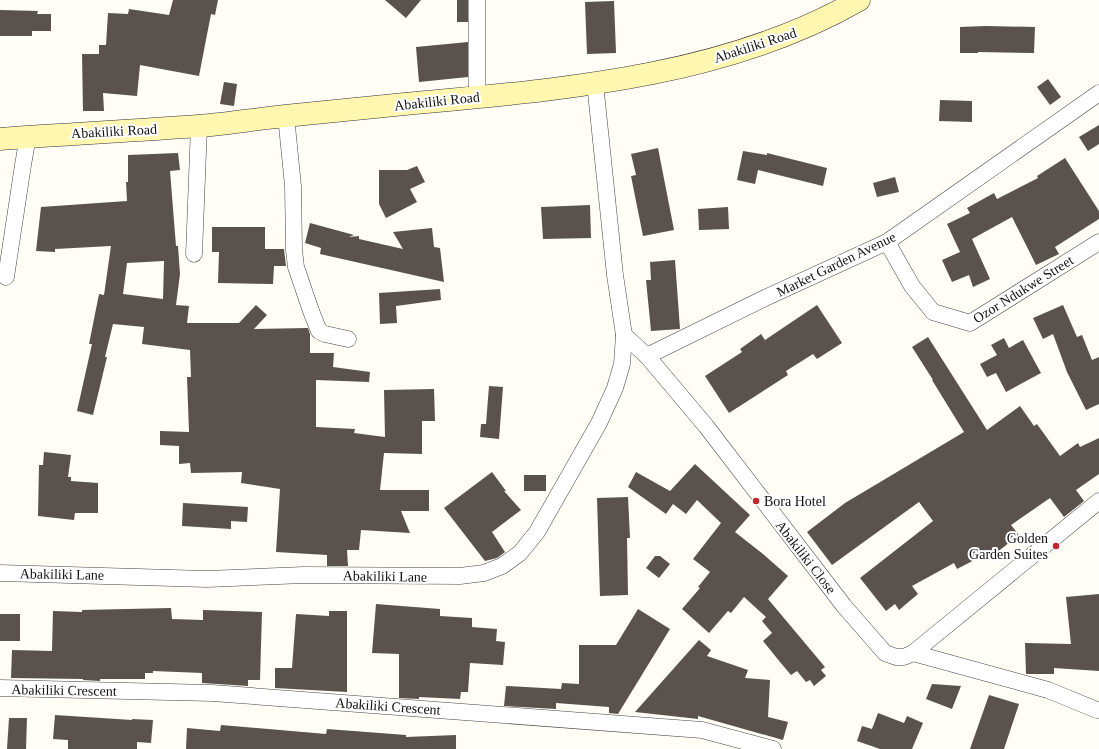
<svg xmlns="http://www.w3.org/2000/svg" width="1099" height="749" font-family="Georgia,serif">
  <rect width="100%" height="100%" fill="#fffdf5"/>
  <g fill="#5a524d" fill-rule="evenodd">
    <path d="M173,0H218L215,15L211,14L199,76L140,65L137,96L103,93L104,111H83L82,54H99V45H106L108,13L128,14L129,9L169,15Z"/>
    <path d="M385,0H421L406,18Z"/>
    <rect x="457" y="0" width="11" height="22"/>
    <path d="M614,1L616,53L587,54L585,2Z"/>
    <path d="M0,10L38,11L37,14H51V31H32V36H0Z"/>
    <path d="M986,26L1035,27L1034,53L978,52V53H960V27Z"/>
    <path d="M468,42V77L419,82L416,47Z"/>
    <path d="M1048,79L1061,97L1050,105L1037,87Z"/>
    <path d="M224,82L237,84L234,106L220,104Z"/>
    <path d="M940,100L972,101V122L939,121Z"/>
    <path d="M1099,125V144L1088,151L1079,137Z"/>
    <path d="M658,148L674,230L643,236L631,176L636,175L631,154Z"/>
    <path d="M743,151L767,155V153L827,168L823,186L758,170L755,184L737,180Z"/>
    <path d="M178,153L180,170L170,171L176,246H178L180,274L176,305L189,306L187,323H239L256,305L267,315L254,329L308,328L310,334V353H334L333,367L370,372L369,382L316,380V427L355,429L354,433L385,437L384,390L434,389L435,421H422V454L384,453L380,490H429V511H401L410,533L361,530L359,550H347L348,566H327V555L276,552L280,489L241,483L242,472L191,473L190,463L179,464V446L160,445V431L189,432L187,377H191L190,350L142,344L144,327L113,324L105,357H107L93,415L77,411L92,344H89L99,294L104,295L111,246L55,249V252L36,251L41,207L127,201L126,182H128V155ZM164,261L163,299L123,294L127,263Z"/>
    <path d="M1065,158L1099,211V219L1055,247L1059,254L1036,265L1012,217L972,239L990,279L973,287L969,275L952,282L942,260L960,252L947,224L970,213L967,208L994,193L997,199L1038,178L1037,176Z"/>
    <path d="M417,166L425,182L410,189L417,202L386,218L379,204V170H407Z"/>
    <path d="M895,177L899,192L877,197L873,183Z"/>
    <path d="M590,205L591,238L543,239L541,207Z"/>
    <path d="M728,207L729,229L699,230L698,209Z"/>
    <path d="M310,223L354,235L349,237L359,236V239L403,249L393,232L432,228L434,247L440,248L444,282L320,254L321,248L305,243Z"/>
    <path d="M212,227H265V249H284L286,266H274L273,284L218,283L219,252H212Z"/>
    <path d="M675,260L680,329L651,331L646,280H651L650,262Z"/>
    <path d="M440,289L441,300L396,306L397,323L380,324L379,293Z"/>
    <path d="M817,305L842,343L817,359L813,354L786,371L788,375L729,413L705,376L742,352L740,349L761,334L765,340Z"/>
    <path d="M1063,305L1077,337L1082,335L1092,360L1099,357V404L1086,410L1067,372L1053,334L1043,339L1033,318Z"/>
    <path d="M928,337L987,430L1020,406L1034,426L1037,424L1060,456L1078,443L1080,447L1099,438V474L1076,490L1084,501L1064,517L1050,498L1011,525L1019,535L991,557L988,553L957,569L954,563L912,586L918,594L899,610L895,604L886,611L860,578L933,521L919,502L832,565L807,532L845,503L964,432L932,380H933L912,347Z"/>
    <path d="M1004,338L1009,348L1023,340L1041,373L1006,392L996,373L987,377L980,364L997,355L991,345Z"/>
    <path d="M489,386L503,387L499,439L480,437L481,424H486Z"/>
    <path d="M44,452L71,455L68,477H71V481L98,483V513H75L74,520L38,516L39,465H43Z"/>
    <path d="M695,464L750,515L735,532L763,554L788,576L768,599L825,667L821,670L826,676L814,686L810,680L806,682L797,671L791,675L780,662L763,641L772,633L762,621L766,617L744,597L731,613L728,611L709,633L682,609L700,588L698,587L710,572L693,559L721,523L697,500L686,514L673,504L666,514L628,487L636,472L670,491Z"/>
    <path d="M492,472L506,491H504L521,510L492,532L505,552L497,558L485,561L444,508Z"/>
    <rect x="524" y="475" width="22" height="16"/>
    <path d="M628,497L630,538H627L628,595L600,596L597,498Z"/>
    <path d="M183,503L248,507L247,522L231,521V529L182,526Z"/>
    <path d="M655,556H660L670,564L659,578L646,568Z"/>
    <path d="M1099,594V671L1054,668V674H1026L1025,643L1071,644L1066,597Z"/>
    <path d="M376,604L440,609V616L472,618V627L497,629L496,641L505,642L503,665L470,663L468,692H461L460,699L419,697V699L399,698V654L372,653Z"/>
    <path d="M171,608L172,619L203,620V610L262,612L260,680H248V686L202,683V673L153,671V673H145V679H100V681L83,680V679L11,678L12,650L52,651L53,611L82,612V610Z"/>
    <path d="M638,609L670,629L618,714L609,713V707L556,703V709L504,706L506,686L561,689L562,683L579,684V645H616Z"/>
    <path d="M329,611H347V692L275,688V668H292L296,614L329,616Z"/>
    <rect x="0" y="614" width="20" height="27"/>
    <path d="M699,640L711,650L707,656L748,670L745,678L770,680L768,717L788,722L783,740L698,716V719L635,712Z"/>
    <path d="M932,684L961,686L952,709L926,699Z"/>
    <path d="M989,695L1019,704L1004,749H970Z"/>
    <path d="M878,713L904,723L907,716L923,723L912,749H880L857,741L862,726L872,729Z"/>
    <path d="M55,715L132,720V719L153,720L151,743L137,742V749H68V740L53,739Z"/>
    <path d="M9,718H27L26,749H7Z"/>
    <path d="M221,725L326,734L327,729L406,735V737L456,735V749H186L187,728L220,731Z"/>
  </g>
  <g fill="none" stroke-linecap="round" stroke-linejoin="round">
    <defs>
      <g id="minor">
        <path d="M477,97V0"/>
        <path d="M286,116L293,186L294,250L296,267L311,311L319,331L325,334L348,339"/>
        <path d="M887,242L912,286L933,312L970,323L1099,242"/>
        <path d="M194,254L199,126"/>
        <path d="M6,277L23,165L28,136"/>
        <path d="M624,335L647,356L765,298L887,242L1099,93"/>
        <path d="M647,356L706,426L844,606L885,653L896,657H904L913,653L1099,501"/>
        <path d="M0,573L207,579L304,575L460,576L484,573L502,566L520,553L537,532L599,423L615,388L622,364L624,335L615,275L595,83"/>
        <path d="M913,653L1048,690L1097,710"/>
        <path d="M0,688L212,693L702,730L773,749"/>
      </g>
      <path id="secondary" d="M0,139C66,134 132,131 198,126C227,124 256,119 285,116C322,112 358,109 395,105C551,90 720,80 859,0"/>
    </defs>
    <use href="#minor" stroke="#444" stroke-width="17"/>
    <use href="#secondary" stroke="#333" stroke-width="23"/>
    <use href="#minor" stroke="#fff" stroke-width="16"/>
    <use href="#secondary" stroke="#fff6b0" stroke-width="22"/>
  </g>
  <g fill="#c4262e" stroke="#fff" stroke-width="1.5">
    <circle cx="756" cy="501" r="4"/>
    <circle cx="1056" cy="546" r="4"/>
  </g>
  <g text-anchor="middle" stroke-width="4" stroke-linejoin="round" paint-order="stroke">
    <g font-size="14" fill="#111" stroke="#fff">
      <text transform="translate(755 45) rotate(-18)" y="5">Abakiliki Road</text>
      <text transform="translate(437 101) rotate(-6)" y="5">Abakiliki Road</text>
      <text transform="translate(114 131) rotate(-3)" y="5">Abakiliki Road</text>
      <text transform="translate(836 264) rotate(-26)" y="5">Market Garden Avenue</text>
      <text transform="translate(1023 289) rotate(-32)" y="5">Ozor Ndukwe Street</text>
      <text transform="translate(806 557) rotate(52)" y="5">Abakiliki Close</text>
      <text transform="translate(62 574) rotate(1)" y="5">Abakiliki Lane</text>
      <text transform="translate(385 576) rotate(1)" y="5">Abakiliki Lane</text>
      <text transform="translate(64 690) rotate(1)" y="5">Abakiliki Crescent</text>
      <text transform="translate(388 706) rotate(4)" y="5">Abakiliki Crescent</text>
    </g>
    <g font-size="14" fill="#111" stroke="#fff" text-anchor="start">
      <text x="764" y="506">Bora Hotel</text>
      <text x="1048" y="543" text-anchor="end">Golden<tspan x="1048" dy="16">Garden Suites</tspan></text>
    </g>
  </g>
</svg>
